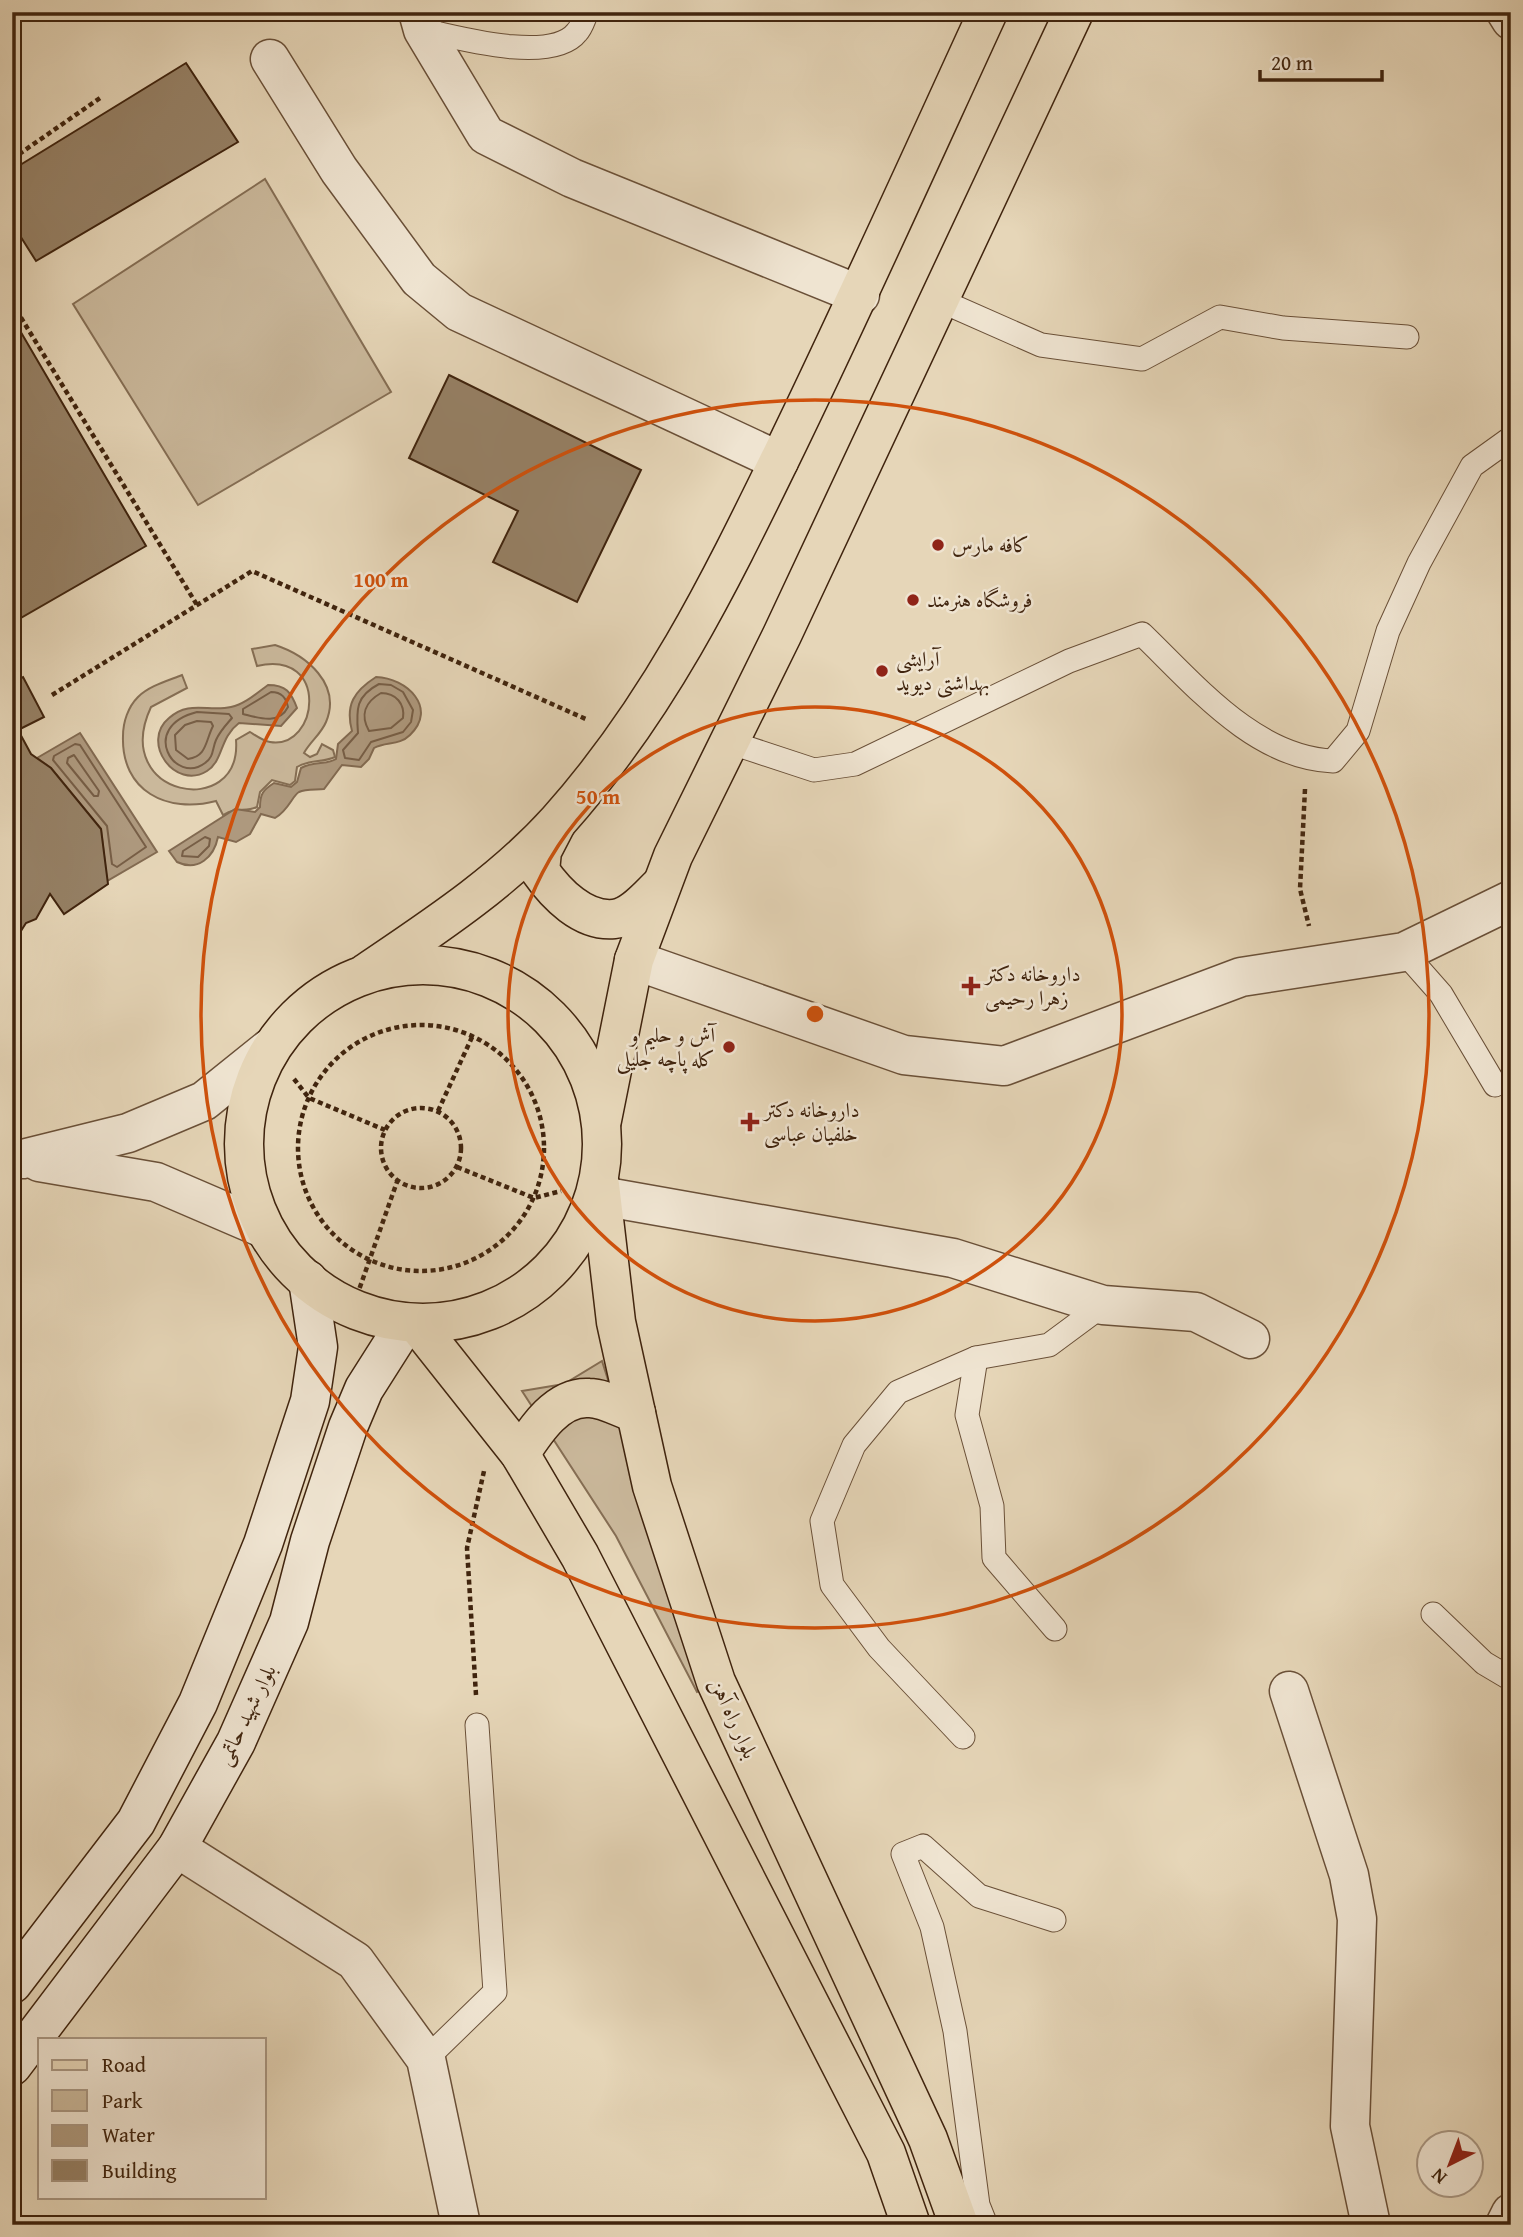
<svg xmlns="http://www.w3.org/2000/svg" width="1523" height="2237" font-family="'Gentium Book Plus',Amiri,serif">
  <rect width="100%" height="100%" fill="#e6d6b8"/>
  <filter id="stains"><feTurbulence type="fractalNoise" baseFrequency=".00286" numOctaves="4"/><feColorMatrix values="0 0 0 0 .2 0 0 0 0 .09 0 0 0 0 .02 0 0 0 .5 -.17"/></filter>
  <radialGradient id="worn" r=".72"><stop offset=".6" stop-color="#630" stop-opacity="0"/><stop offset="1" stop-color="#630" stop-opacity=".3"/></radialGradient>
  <g fill="#cab89b" stroke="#856e54" stroke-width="2">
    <path d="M265,179L391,392L198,505L73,304Z"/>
    <path d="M275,645C306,655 342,684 326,722C321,734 310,742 304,753L310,757L317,754L322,744L333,750L335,757C322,763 311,759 297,767L295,781L290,785L272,780L260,792L257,807C245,813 238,806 223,815L216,801C167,814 121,791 123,736C123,722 128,707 138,697C149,686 167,681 182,675L187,688L151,707C109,797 242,821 236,740L250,732C255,735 263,741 270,742C319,750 330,649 257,666L252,649Z"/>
    <path d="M602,1361L698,1663L709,1687L697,1692L616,1536L522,1391L564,1384Z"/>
  </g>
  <g fill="#ae997e" stroke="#826a51" stroke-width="2">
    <path d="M376,677C407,678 438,708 410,735C399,746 386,741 374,748L369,759L361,767L342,765L324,789C317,790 306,789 299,792C292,796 289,810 275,818L261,814L250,834L236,842L218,837C214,857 198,872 177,862L169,851L235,809L255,812L260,807C260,794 263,790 274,783L291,787L297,782L301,768C314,761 327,765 336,759L338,744L352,731C345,705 354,691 376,677Z"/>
    <path d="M268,685C286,685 291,692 297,708L281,726L239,723C219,738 224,760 207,771C175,791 140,742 169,718C189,700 208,712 231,707C245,704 257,693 268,685Z"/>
    <path d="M80,733L157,852L107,881L101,829L51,768L37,758Z"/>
  </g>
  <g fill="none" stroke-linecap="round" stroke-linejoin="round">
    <g stroke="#775e46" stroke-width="2">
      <path d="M379,684L391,685L403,692L413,710L411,722L403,732L371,742L359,760L345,758L343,750L358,733C356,709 356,696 379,684Z"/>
      <path d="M271,692C282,692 286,698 288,707C279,725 259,718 243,714V709Z"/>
      <path d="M381,693C396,693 405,704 403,718L391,728L369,731C360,715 365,702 381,693Z"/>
      <path d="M197,712L229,714L232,718C226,725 220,731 216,740C212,749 214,757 205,763C175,786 138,727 197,712Z"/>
      <path d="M197,721L211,722L213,726C205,742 207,756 188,759L176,750L175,735L185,725Z"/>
      <path d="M75,744L80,745L146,847L117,867L112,864L107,826L53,760L54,756Z"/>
      <path d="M74,755L99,791L98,796H94L67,763L68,758Z"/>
      <path d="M205,837L210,839L209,846L198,857L182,856L183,851Z"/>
    </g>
  </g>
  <g fill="#968166" stroke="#40240e" stroke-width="2">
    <path d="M186,63L238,142L36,261L12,223V170Z"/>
    <path d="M12,317L146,546L12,623Z"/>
    <path d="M449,375L641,470L577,602L493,562L518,511L409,458Z"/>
    <path d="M23,677L44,717L18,730L31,754L51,768L101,829L108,884L64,914L50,894L36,919L26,923L12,945V683Z"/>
  </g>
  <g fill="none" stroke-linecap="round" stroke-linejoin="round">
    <defs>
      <g id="service">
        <path d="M423,30C458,38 552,64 577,32C582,27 584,18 587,12"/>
        <path d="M939,300L1041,345L1142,359L1220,317L1283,328L1407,337"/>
        <path d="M729,742L814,770L855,764L1069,661L1142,634C1195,685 1255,758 1333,761L1358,731L1388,631L1419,563L1472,466L1511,438"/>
        <path d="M1404,952L1441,994L1495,1085"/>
        <path d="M976,1358L967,1415L992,1506L994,1558L1055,1629"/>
        <path d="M1433,1614L1484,1663L1511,1679"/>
        <path d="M963,1737L879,1648L832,1585L822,1521L854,1445L898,1392L976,1358L1049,1345L1103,1305"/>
        <path d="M426,2059L495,1992L477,1725"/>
        <path d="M986,2225L978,2205L955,2031L932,1927L903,1854L923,1846L979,1896L1054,1920"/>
      </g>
      <g id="minor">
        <path d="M418,12L423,30L486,135L572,178L860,295"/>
        <path d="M1506,12L1511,20"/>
        <path d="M270,59L339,170L419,279L459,312L779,461"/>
        <path d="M634,960L904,1055L1004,1066L1241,977L1404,952L1511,900"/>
        <path d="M23,1159L128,1133L204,1101L270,1048"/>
        <path d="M39,1162L156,1182L263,1228"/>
        <path d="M601,1196L953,1258L1103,1305L1196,1312L1250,1339"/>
        <path d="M1289,1691L1349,1875L1357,1919L1350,2126L1371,2225"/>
        <path d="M177,1848L355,1961L426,2059L461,2225"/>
        <path d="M1505,2225L1511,2213"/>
      </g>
      <g id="secondary">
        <path d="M12,1984L136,1822L198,1703L263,1544L310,1401L318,1347L308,1280"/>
        <path d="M12,2066L177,1848L236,1742L289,1622L310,1541L348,1427L364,1389L404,1326"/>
      </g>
      <g id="primary">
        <path d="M556,824L542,851L540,871C556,894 583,922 614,919C633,917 649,896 662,884"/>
        <circle cx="423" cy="1144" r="179"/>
        <path d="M366,973C434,927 503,882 558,821C658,709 718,586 783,453C854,307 920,160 988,12"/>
        <path d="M602,1120L634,960L673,856L782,635L1074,12"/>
        <path d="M600,1185L616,1322L652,1486L716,1682L928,2139L959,2225"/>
        <path d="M417,1324L520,1454L580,1556L886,2153L911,2225"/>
        <path d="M520,1454C535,1431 557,1396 589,1398C604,1398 622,1409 636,1413"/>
      </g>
    </defs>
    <use href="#service" stroke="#6a5038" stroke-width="25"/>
    <use href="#minor" stroke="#6a5038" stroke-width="41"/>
    <use href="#secondary" stroke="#40240e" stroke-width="41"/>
    <use href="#primary" stroke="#40240e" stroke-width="41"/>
    <g stroke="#40240e" stroke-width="4.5" stroke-dasharray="5 3.5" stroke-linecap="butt">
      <path d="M12,159L100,98"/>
      <path d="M12,303L197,605"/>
      <path d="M52,695L252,571L588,720"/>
      <path d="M1305,789L1300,889L1309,926"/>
      <circle cx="421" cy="1148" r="123"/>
      <path d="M294,1079L309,1098L385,1130"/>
      <circle cx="421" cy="1148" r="40"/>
      <path d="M438,1111L473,1035"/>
      <path d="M457,1167L534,1198L561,1191"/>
      <path d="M354,1304L398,1179"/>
      <path d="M476,1695L467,1548L484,1471"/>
    </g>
    <use href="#service" stroke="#efe4d1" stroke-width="23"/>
    <use href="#minor" stroke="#efe4d1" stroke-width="38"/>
    <use href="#secondary" stroke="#efe4d1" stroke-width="38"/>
    <use href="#primary" stroke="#e6d6b8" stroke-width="38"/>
  </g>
  <g fill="none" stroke="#cf510c" stroke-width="3.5">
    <circle cx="815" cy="1014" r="307"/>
    <circle cx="815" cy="1014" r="614"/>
  </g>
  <g fill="#8f2418" stroke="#efe4d1" stroke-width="2.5">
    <circle cx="938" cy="545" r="7"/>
    <circle cx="913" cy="600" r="7"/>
    <circle cx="882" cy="671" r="7"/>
    <path d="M967.5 975.5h7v7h7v7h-7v7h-7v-7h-7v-7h7z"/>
    <circle cx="729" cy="1047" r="7"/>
    <path d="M746.5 1111.5h7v7h7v7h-7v7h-7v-7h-7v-7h7z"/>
  </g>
  <g text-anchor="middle" stroke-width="5" stroke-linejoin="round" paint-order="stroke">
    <g font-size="21" fill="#40240e" stroke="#efe4d1" text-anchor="start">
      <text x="952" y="552">کافه مارس</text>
      <text x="927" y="607">فروشگاه هنرمند</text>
      <text x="896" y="666">آرایشی<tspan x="896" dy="24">بهداشتی دیوید</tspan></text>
      <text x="985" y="981">داروخانه دکتر<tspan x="985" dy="24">زهرا رحیمی</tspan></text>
      <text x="715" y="1042" text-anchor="end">آش و حلیم و<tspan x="715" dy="24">کله پاچه جلیلی</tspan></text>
      <text x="764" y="1117">داروخانه دکتر<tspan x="764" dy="24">خلفیان عباسی</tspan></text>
    </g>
    <g font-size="21" fill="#40240e" stroke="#efe4d1">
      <text transform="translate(246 1715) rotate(-64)" y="7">بلوار شهید حاتمی</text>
      <text transform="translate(734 1718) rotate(66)" y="7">بلوار راه آهن</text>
    </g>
  </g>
  <circle cx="815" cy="1014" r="10" fill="#cf510c" stroke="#efe4d1" stroke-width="3.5"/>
  <g font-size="21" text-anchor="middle" font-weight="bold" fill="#cf510c" stroke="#efe4d1" stroke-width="5" stroke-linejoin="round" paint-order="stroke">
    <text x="381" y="587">100 m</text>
    <text x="598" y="804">50 m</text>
  </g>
  <rect width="1523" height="2237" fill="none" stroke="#e6d6b8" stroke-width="42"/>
  <rect x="14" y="14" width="1495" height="2209" fill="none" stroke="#40240e" stroke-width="3.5"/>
  <rect x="21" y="21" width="1481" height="2195" fill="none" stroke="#40240e" stroke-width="2"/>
  <rect x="38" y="2038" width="228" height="161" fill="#efe4d1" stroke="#a99783" stroke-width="2"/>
  <rect x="52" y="2060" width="35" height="10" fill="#e6d6b8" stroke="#a99783" stroke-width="2"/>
  <text x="102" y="2072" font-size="21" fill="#40240e">Road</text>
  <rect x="52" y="2090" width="35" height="21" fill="#cab89b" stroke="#a99783" stroke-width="2"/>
  <text x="102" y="2108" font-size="21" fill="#40240e">Park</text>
  <rect x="52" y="2125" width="35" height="21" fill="#ae997e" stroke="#a99783" stroke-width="2"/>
  <text x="102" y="2142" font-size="21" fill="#40240e">Water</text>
  <rect x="52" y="2160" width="35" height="21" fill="#968166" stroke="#a99783" stroke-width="2"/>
  <text x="102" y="2178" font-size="21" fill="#40240e">Building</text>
  <g transform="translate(1450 2164) rotate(222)"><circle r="33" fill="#efe4d1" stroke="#a99783" stroke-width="2"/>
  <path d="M0-5L12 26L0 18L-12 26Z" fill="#8f2418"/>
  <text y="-10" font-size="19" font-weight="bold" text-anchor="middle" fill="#40240e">N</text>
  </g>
  <path d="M1260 70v10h122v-10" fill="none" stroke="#40240e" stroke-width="3.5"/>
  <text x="1271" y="70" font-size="21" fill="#40240e" stroke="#efe4d1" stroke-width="5" paint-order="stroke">20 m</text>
  <rect width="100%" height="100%" filter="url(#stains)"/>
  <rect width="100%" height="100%" fill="url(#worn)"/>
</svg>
